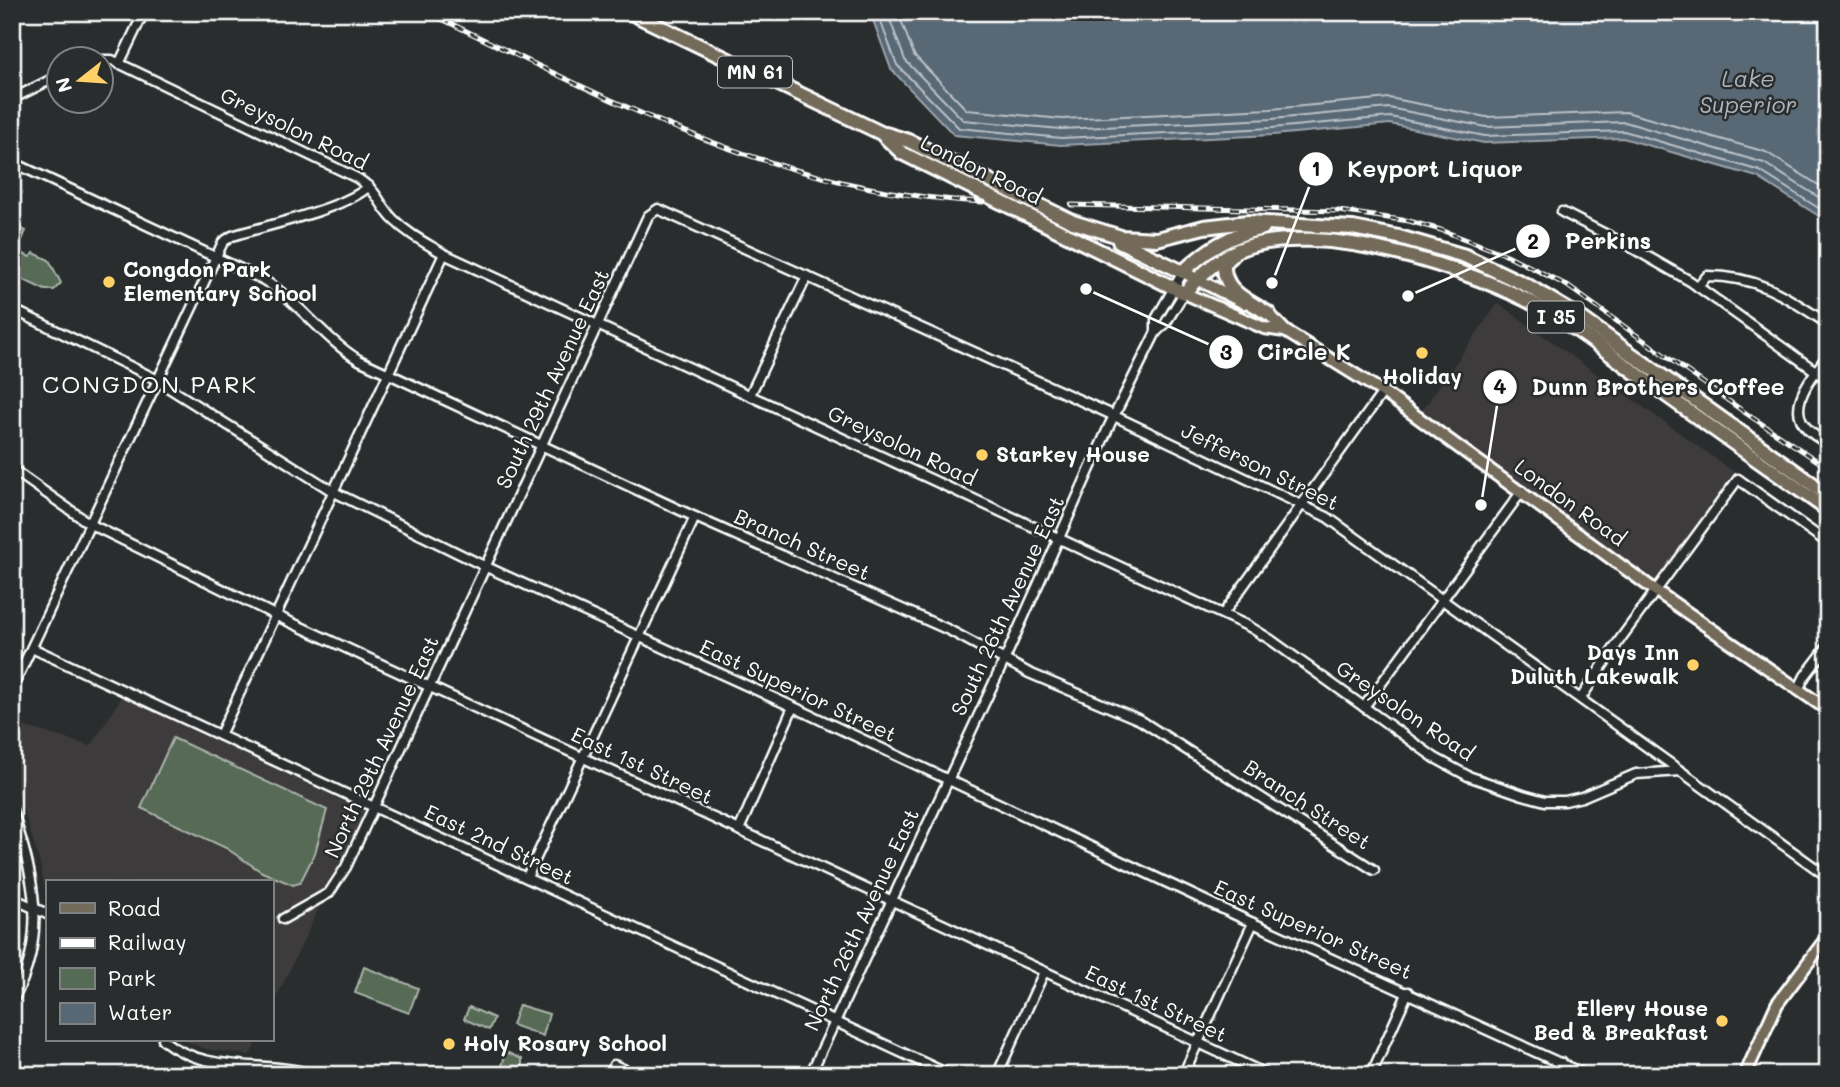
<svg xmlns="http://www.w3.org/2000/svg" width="1840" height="1087" font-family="Mali,sans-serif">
  <rect width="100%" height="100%" fill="#2a2d2e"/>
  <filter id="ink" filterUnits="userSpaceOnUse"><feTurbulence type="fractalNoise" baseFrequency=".0143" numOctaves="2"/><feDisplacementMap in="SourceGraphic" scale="14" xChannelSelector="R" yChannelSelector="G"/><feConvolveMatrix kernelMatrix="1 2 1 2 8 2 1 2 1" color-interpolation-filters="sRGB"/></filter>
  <g filter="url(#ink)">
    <g fill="#3e3a3a">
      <path d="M1498,303L1734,472L1657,581L1421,412Z"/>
      <path d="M122,696L365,811L271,1009V882H47V899L39,860L12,773V723L91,746Z"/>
      <path d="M183,1040H257L250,1055L205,1049Z"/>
    </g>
    <g fill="#566b56" stroke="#aab5aa" stroke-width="2">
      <path d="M12,224L26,231L17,251L30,257L34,253L49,260L61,283L54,290H45L22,279L14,293L12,292Z"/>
      <path d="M173,738L327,810L315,853L300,883L293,885L262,872L226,848L141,808Z"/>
      <path d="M364,967L418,988L409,1013L355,993Z"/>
      <path d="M519,1005L549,1014L543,1036L512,1025Z"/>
      <path d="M469,1007L494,1018L489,1030L464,1019Z"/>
      <path d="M501,1050L522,1059V1075L501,1069L504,1059Z"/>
    </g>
    <path fill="#586774" stroke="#9ba4ac" stroke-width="2" d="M870,12H1828V226L1822,218L1757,177L1623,138L1484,143L1390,124L1273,135L1061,145L954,135L891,69Z"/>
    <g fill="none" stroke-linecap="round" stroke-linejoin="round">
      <g stroke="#bcc2c7" stroke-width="2">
        <path d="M877,12L897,65L959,128L1061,138L1272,128L1390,117L1485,136L1624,131L1760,171L1828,214"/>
        <path d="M887,12L905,60L963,120L1061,129L1272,119L1389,108L1486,127L1625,122L1764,163L1828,203"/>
        <path d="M898,12L914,55L967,110L1062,119L1271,109L1389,98L1486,117L1626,112L1766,152L1828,191"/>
      </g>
      <defs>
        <g id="minor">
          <path d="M102,60H112L357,178C380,193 377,202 393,219C409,235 426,243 444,254L1250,627L1271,640L1435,758L1468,776L1523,795L1545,801H1565L1582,797L1636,774L1681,771"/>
          <path d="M119,64L144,12"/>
          <path d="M12,99L60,75"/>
          <path d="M12,162L262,279C299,301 323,338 359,360L695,517L949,630L1029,673L1140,720L1374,870"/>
          <path d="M1562,212L1629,246L1690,281L1828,380"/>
          <path d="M1698,287L1707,276C1759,276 1787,297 1828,324"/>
          <path d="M12,309L150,376L334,492L480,564L800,710L1242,918L1586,1075"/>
          <path d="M1156,332L1165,324L1184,293"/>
          <path d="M1828,355C1804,387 1777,419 1828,443"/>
          <path d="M750,395L807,276"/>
          <path d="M12,469L90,524L277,616L1268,1075"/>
          <path d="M1223,614L1383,392"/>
          <path d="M32,648L950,1075"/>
          <path d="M12,689L223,242L232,236C265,226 347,208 369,186"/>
          <path d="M1798,690L1805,676L1828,646"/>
          <path d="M1581,698L1621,638L1738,479L1828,543"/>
          <path d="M1364,707L1522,491"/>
          <path d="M220,735L444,254"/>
          <path d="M12,810C34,877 49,936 12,1002"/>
          <path d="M739,830L793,707"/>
          <path d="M527,877L695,517"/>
          <path d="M12,898L47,914"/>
          <path d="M283,919L329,893L346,867L648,216L658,209L1106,412L1327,517L1828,877"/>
          <path d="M163,1040C208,1076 265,1059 317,1075"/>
          <path d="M614,1065L636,1075"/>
          <path d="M810,1075L1004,661L1110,424L1156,332V319L1183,272"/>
          <path d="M997,1075L1044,972"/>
          <path d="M1183,1075L1253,923"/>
          <path d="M1371,1075L1408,992"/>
          <path d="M1556,1075L1562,1063"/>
        </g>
        <g id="major">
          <path d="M1183,272L1244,303"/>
          <path d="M1184,293L1264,328L1285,331"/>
          <path d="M1262,311L1269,314L1285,331L1383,392L1656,591L1828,710"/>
          <path d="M1745,1075L1777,1004L1828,936"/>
        </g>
        <g id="highway">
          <path d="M629,12L881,133L902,153L1184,293C1200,276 1216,260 1238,250C1317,217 1476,270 1547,311C1584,332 1617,360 1651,384C1710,427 1769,468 1828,510"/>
          <path d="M886,134L909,141L1073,222L1121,237L1157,239L1204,227L1247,222L1353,228L1399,237L1465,256L1528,286L1581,318L1828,495"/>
          <path d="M1119,241L1183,272C1207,249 1229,235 1263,228"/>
          <path d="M1232,256L1224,263C1222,292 1248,300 1269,314"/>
        </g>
      </defs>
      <use href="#minor" stroke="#fff" stroke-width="13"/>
      <use href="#major" stroke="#fff" stroke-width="16"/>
      <use href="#highway" stroke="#fff" stroke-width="18"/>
      <use href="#minor" stroke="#2a2d2e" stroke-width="8"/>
      <use href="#major" stroke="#736b5a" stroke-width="10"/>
      <use href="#highway" stroke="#736b5a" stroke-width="12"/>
      <defs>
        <g id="rail">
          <path d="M427,12C607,98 779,193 983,202"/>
          <path d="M1071,205L1339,211L1409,221L1441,230L1507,255L1566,285L1747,414L1828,468"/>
        </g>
      </defs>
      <use href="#rail" stroke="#fff" stroke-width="5"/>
      <use href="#rail" stroke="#2a2d2e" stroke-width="2.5" stroke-dasharray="8" stroke-linecap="butt"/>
    </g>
  </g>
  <g fill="#ffd166" stroke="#2a2d2e" stroke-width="2.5">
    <circle cx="109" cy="282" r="7"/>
    <circle cx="1422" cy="353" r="7"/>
    <circle cx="982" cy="455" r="7"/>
    <circle cx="1693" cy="665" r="7"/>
    <circle cx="1722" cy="1021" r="7"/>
    <circle cx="449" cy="1044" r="7"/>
  </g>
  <g text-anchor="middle" stroke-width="5" stroke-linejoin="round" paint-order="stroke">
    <g fill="#2a2d2e" stroke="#bfc0c0" stroke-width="2">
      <rect x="718" y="56.5" width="74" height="31" rx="5"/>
      <rect x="1528" y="301.5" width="56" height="31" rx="5"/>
    </g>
    <g font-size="19" font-weight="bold" fill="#fff">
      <text x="755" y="79">MN 61</text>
      <text x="1556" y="324">I 35</text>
    </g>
    <g font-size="21" fill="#fff" stroke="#2a2d2e">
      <text transform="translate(294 129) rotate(26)" y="7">Greysolon Road</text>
      <text transform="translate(981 170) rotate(26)" y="7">London Road</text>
      <text transform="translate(553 379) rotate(-65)" y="7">South 29th Avenue East</text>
      <text transform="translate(902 446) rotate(25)" y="7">Greysolon Road</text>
      <text transform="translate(1260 467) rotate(26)" y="7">Jefferson Street</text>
      <text transform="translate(1570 503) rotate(36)" y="7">London Road</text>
      <text transform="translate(802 545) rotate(24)" y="7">Branch Street</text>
      <text transform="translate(1008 606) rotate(-65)" y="7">South 26th Avenue East</text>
      <text transform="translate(798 691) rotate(25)" y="7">East Superior Street</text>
      <text transform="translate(1405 711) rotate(34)" y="7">Greysolon Road</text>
      <text transform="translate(382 747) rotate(-65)" y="7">North 29th Avenue East</text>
      <text transform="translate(642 766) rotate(25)" y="7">East 1st Street</text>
      <text transform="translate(1307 805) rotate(33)" y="7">Branch Street</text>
      <text transform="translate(499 845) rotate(25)" y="7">East 2nd Street</text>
      <text transform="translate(862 920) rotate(-65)" y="7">North 26th Avenue East</text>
      <text transform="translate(1313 930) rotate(24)" y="7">East Superior Street</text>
      <text transform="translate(1156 1004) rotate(25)" y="7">East 1st Street</text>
    </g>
    <g font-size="21" font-weight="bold" fill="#fff" stroke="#2a2d2e" text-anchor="start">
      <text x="123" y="277">Congdon Park<tspan x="123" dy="24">Elementary School</tspan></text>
      <text x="1422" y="384" text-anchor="middle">Holiday</text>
      <text x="996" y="462">Starkey House</text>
      <text x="1679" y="660" text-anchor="end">Days Inn<tspan x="1679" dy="24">Duluth Lakewalk</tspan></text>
      <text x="1708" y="1016" text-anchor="end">Ellery House<tspan x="1708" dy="24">Bed &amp; Breakfast</tspan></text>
      <text x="463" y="1051">Holy Rosary School</text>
    </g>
    <g font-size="23" font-style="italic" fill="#acb3ba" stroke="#2a2d2e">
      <text x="1748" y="87">Lake<tspan x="1748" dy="26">Superior</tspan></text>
    </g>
    <g font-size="24" letter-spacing="2" fill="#fff" stroke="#2a2d2e">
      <text x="150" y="393">CONGDON PARK</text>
    </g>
  </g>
  <path fill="none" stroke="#fff" stroke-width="2.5" d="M1272 283L1316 169M1408 296L1533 241M1086 289L1226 352M1481 505L1500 387"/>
  <g fill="#fff" stroke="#2a2d2e" stroke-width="2.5">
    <circle cx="1272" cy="283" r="7"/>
    <circle cx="1408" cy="296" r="7"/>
    <circle cx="1086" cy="289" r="7"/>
    <circle cx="1481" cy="505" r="7"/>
    <circle cx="1316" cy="169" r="18"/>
    <circle cx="1533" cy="241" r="18"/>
    <circle cx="1226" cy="352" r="18"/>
    <circle cx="1500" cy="387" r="18"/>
  </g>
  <g font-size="21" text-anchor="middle" font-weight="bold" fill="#111">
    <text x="1316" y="176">1</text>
    <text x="1533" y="249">2</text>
    <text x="1226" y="360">3</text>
    <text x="1500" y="394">4</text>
  </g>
  <g font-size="23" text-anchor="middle" font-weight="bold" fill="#fff" stroke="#2a2d2e" stroke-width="5" stroke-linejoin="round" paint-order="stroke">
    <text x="1435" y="177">Keyport Liquor</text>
    <text x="1608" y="249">Perkins</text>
    <text x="1304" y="360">Circle K</text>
    <text x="1658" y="395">Dunn Brothers Coffee</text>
  </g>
  <rect width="1840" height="1087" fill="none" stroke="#2a2d2e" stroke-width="42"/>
  <rect x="21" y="21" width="1798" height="1045" fill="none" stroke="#fff" stroke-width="2.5" filter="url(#ink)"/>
  <rect x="46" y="880" width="228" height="161" fill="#2a2d2e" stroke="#7f8182" stroke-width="2"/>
  <rect x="60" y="903" width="35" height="10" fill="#736b5a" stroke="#7f8182" stroke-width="2"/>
  <text x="108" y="916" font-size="21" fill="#ffffff">Road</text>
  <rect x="60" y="938" width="35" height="10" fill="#ffffff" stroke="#7f8182" stroke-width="2"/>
  <text x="108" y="950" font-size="21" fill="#ffffff">Railway</text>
  <rect x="60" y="968" width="35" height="21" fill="#566b56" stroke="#7f8182" stroke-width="2"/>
  <text x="108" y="986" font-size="21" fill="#ffffff">Park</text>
  <rect x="60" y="1003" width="35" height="21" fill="#586774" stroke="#7f8182" stroke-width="2"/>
  <text x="108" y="1020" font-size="21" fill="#ffffff">Water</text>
  <g transform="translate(80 80) rotate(253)"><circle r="33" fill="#2a2d2e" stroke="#7f8182" stroke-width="2"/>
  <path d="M0-5L12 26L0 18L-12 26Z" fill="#ffd166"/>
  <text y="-10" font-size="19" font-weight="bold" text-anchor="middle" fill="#ffffff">N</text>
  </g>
</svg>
